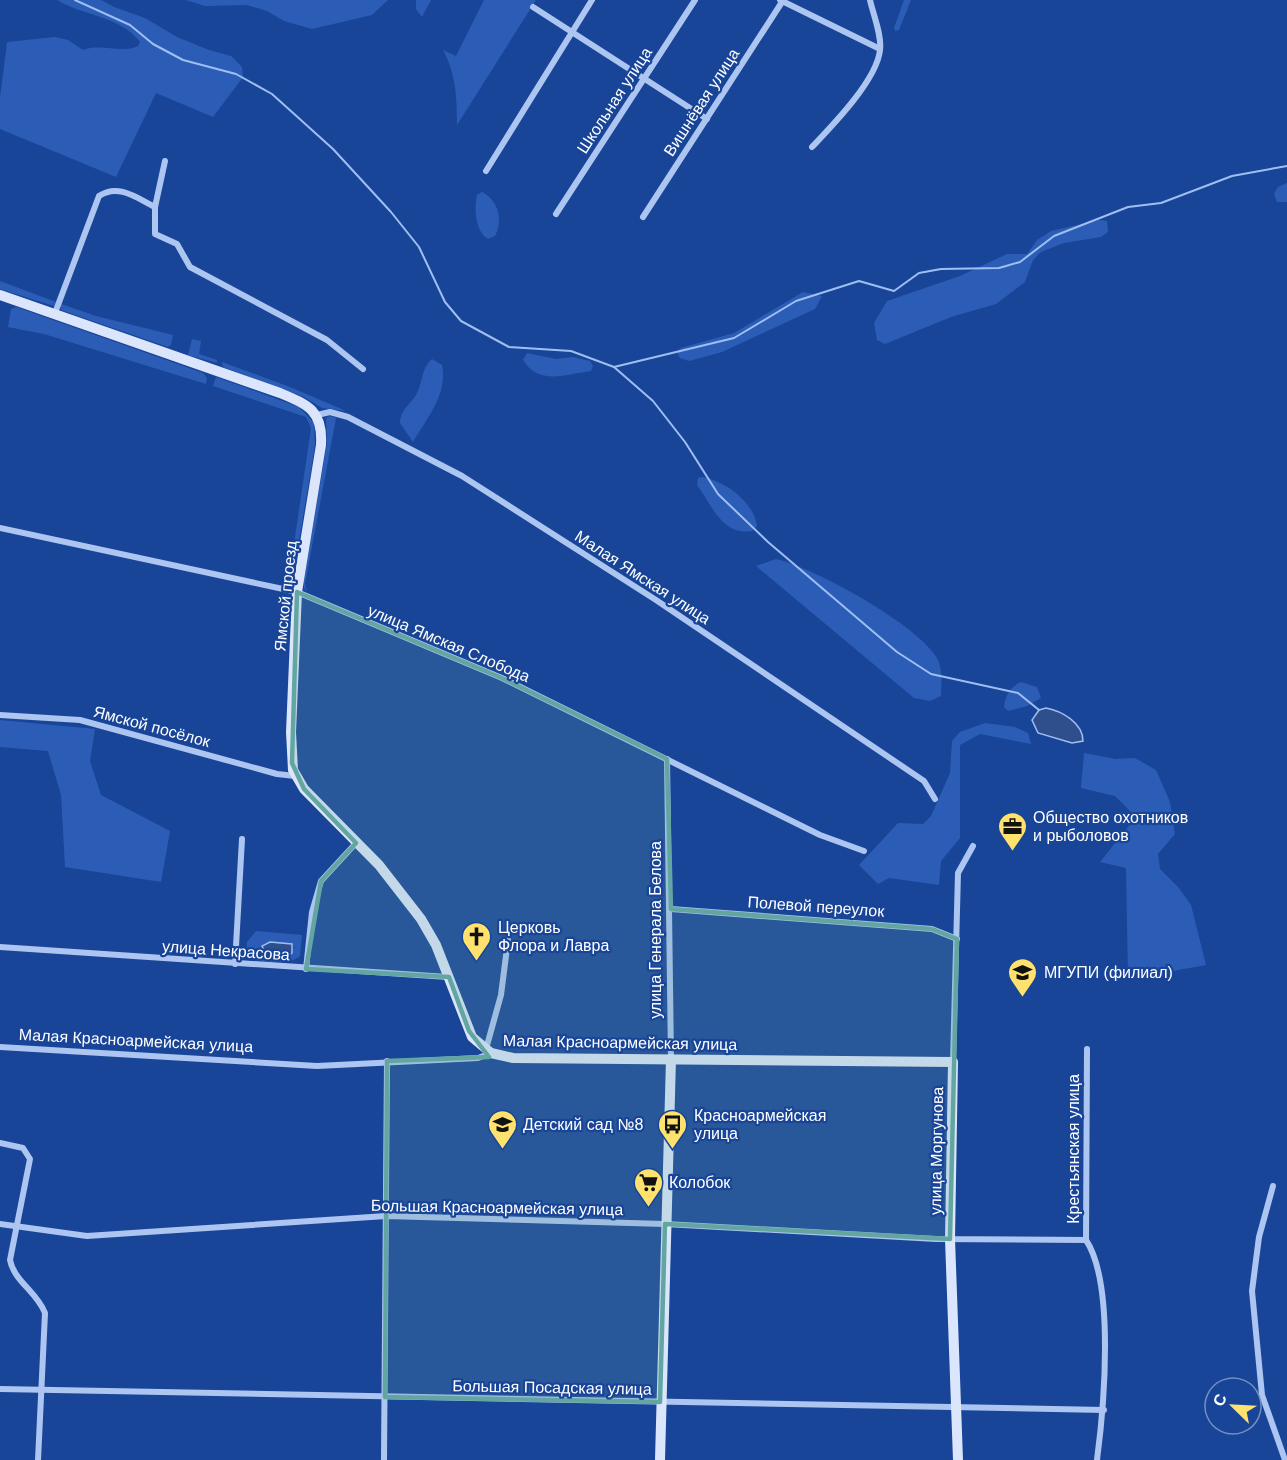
<svg xmlns="http://www.w3.org/2000/svg" width="1287" height="1460" font-family="Arial,sans-serif">
  <rect width="100%" height="100%" fill="#194598"/>
  <g fill="#2c5db6" fill-rule="evenodd">
    <path d="M57,0H101L114,7L145,18L177,37L209,50L231,56L242,67L243,77L213,117L156,93L116,177L0,129V98L7,42L55,37L68,40L83,50C101,43 122,54 138,46L140,42C121,16 83,16 57,0Z"/>
    <path d="M186,0H388L372,15L312,29L284,21L267,11L247,5L205,6Z"/>
    <path d="M416,0H431L422,17L416,9Z"/>
    <path d="M484,0H536L457,125C457,98 456,74 443,50L456,56Z"/>
    <path d="M904,0H911L899,30L895,31L894,28Z"/>
    <path d="M1287,183V202H1277L1274,194L1278,187Z"/>
    <path d="M482,192C499,201 503,220 495,236L488,239C475,231 474,209 477,195Z"/>
    <path d="M1099,220L1107,221L1108,232L1101,237L1064,243L1041,252L1033,260L1025,282L996,304L951,317L885,344L877,340L874,323L887,301L960,276L1007,254H1027L1037,240L1051,231Z"/>
    <path d="M0,281L56,302L54,306L0,289Z"/>
    <path d="M803,292L822,296L815,309L722,352L689,361L680,358L677,352L681,348L734,333Z"/>
    <path d="M61,304L96,316L173,335L171,345L168,347L61,310Z"/>
    <path d="M16,307L203,373L207,378L206,384L44,334L8,327L11,309Z"/>
    <path d="M192,339L201,341L199,354L217,360V363L188,355Z"/>
    <path d="M527,353L556,359L573,357L590,361L593,366L591,371C566,374 539,386 523,360Z"/>
    <path d="M432,359L442,365C448,394 427,418 413,442L400,423C401,409 409,406 416,395C423,383 421,368 432,359Z"/>
    <path d="M222,362L290,387L346,411L322,408L304,397L223,367Z"/>
    <path d="M216,377L299,407L314,423L315,445L293,577L288,585L311,428L306,417L213,386Z"/>
    <path d="M330,416L336,418L305,584L307,591L304,588V580L327,443L326,418Z"/>
    <path d="M702,477C725,481 754,502 757,526L752,531C722,536 712,505 697,485L698,478Z"/>
    <path d="M776,559C813,567 921,626 938,660C943,672 941,684 941,696L930,701L914,698L756,566Z"/>
    <path d="M1021,682L1037,687L1041,698L1027,706L1008,711L1004,707C1005,696 1011,686 1021,682Z"/>
    <path d="M0,720L95,729L90,761L101,795L170,831L161,882L65,867L61,795L48,751L0,747Z"/>
    <path d="M985,723L1015,727L1028,733L1031,744L980,734L960,745V838L941,861L939,885L889,878L878,884L859,865L898,823L923,824L931,816L950,773L952,741L960,732Z"/>
    <path d="M1084,753L1115,759L1135,758L1156,770L1170,802L1175,834L1158,854L1160,869L1178,887L1191,905L1206,965L1128,979L1126,868L1100,862L1136,817L1115,796L1081,788Z"/>
    <path d="M256,931L302,935L300,956C290,966 259,962 246,957L247,942ZM265,943H286L294,947L287,957L266,955Z"/>
  </g>
  <g fill="#2e4e8c" stroke="#9fbff3" stroke-width="1.5">
    <path d="M1046,708C1062,711 1083,723 1083,741L1072,743L1038,733L1032,720L1039,710Z"/>
    <path d="M270,942L292,944V953L287,957L266,955L262,946Z"/>
  </g>
  <g fill="none" stroke-linecap="round" stroke-linejoin="round">
    <g stroke="#9fbff3" stroke-width="2">
      <path d="M75,0L130,25L153,44L183,60L236,74L272,94L333,149L391,212L419,247L445,302L461,321L509,347L571,351L614,367L734,338L796,301L859,281L894,291L919,273L941,269L999,268L1020,262L1054,236L1128,207L1161,203L1232,176L1287,166"/>
      <path d="M614,367L653,401L685,442L718,494L768,542L897,652L931,674L1018,693L1039,710"/>
    </g>
    <g stroke="#adc5f1" stroke-width="6">
      <path d="M780,0L880,49"/>
      <path d="M533,7L707,119"/>
      <path d="M812,147C832,126 877,80 880,50C882,35 873,14 870,0"/>
      <path d="M165,161L155,207V234L177,244L190,267L327,340L363,369"/>
      <path d="M486,171L592,0"/>
      <path d="M556,214L695,0"/>
      <path d="M643,217L782,2"/>
      <path d="M55,313L99,196C118,183 137,198 155,207"/>
      <path d="M317,415L330,412L348,417L462,476L656,600L924,781L935,799"/>
      <path d="M0,528L297,592L502,678L820,835L864,851"/>
      <path d="M0,715L80,720L277,774L295,776"/>
      <path d="M667,759L671,1059"/>
      <path d="M671,909L932,929L957,939"/>
      <path d="M0,947L448,977"/>
      <path d="M235,964L242,839"/>
      <path d="M306,969L312,912L321,881L356,843"/>
      <path d="M0,1047L317,1066L478,1058L491,1053"/>
      <path d="M486,1049L501,995L508,940"/>
      <path d="M1087,1049L1086,1240C1115,1284 1104,1407 1097,1460"/>
      <path d="M953,1062L958,873L973,846"/>
      <path d="M0,1143L23,1148L30,1159L10,1260C14,1281 37,1292 45,1313L38,1460"/>
      <path d="M1273,1186L1259,1237L1252,1291L1262,1395L1285,1460"/>
      <path d="M0,1224L87,1236L386,1216L665,1224L936,1239L1086,1240"/>
      <path d="M0,1389L1104,1410"/>
      <path d="M384,1460L387,1061"/>
    </g>
    <g stroke="#dbe6fc" stroke-width="10">
      <path d="M0,295L280,393C309,405 323,411 321,445L297,592L291,732L293,770L304,789L379,865L421,919L436,945L472,1037L491,1053L513,1058L953,1062L950,1239L958,1460"/>
      <path d="M660,1460L671,1059"/>
    </g>
  </g>
  <path fill="#63a6a1" fill-opacity="0.2" stroke="#63a6a1" stroke-width="4.5" stroke-linejoin="round" d="M297,592L502,678L667,759L671,909L932,929L957,939L950,1239L665,1224L660,1402L385,1397L387,1061L489,1057L469,1031L449,977L306,969L321,881L356,843L304,789L292,763Z"/>
  <defs>
    <symbol id="office-pin" viewBox="-11 -11 22 30"><path d="M0 17L-7.5 6A9.5 9.5 0 1 1 7.5 6Z" fill="#ffe26d" stroke="#194598"/><path d="M-6-3h4V-5.5h4V-3h4V5H-6ZM-1-4.5V-3h2v-1.5ZM-6 0V1H6V0Z" fill="#111"/></symbol>
    <symbol id="church-pin" viewBox="-11 -11 22 30"><path d="M0 17L-7.5 6A9.5 9.5 0 1 1 7.5 6Z" fill="#ffe26d" stroke="#194598"/><path d="M-1.2-6h2.4v3.5h3.3v2.4h-3.3V6h-2.4V-.1h-3.3v-2.4h3.3Z" fill="#111"/></symbol>
    <symbol id="university-pin" viewBox="-11 -11 22 30"><path d="M0 17L-7.5 6A9.5 9.5 0 1 1 7.5 6Z" fill="#ffe26d" stroke="#194598"/><path d="M0-5L7-2L0 1L-7-2ZM-4 1L0 2.5L4 1V4Q0 6-4 4Z" fill="#111"/></symbol>
    <symbol id="school-pin" viewBox="-11 -11 22 30"><path d="M0 17L-7.5 6A9.5 9.5 0 1 1 7.5 6Z" fill="#ffe26d" stroke="#194598"/><path d="M0-5L7-2L0 1L-7-2ZM-4 1L0 2.5L4 1V4Q0 6-4 4Z" fill="#111"/></symbol>
    <symbol id="bus-pin" viewBox="-11 -11 22 30"><path d="M0 17L-7.5 6A9.5 9.5 0 1 1 7.5 6Z" fill="#ffe26d" stroke="#194598"/><path d="M-5-6H5V4H4V6H2V4H-2V6H-4V4H-5ZM-3.5-4V0h7V-4ZM-3.5 1.2v1.5H-2V1.2ZM2 1.2v1.5H3.5V1.2Z" fill="#111"/></symbol>
    <symbol id="supermarket-pin" viewBox="-11 -11 22 30"><path d="M0 17L-7.5 6A9.5 9.5 0 1 1 7.5 6Z" fill="#ffe26d" stroke="#194598"/><path d="M-6-5.5h2.5l.6 2H6L4.5 2H-2.5L-4.4-4H-6ZM-1.5 3.2a1.3 1.3 0 1 0 .1 0ZM3 3.2a1.3 1.3 0 1 0 .1 0Z" fill="#111"/></symbol>
  </defs>
  <g fill-rule="evenodd">
    <use href="#office-pin" x="996" y="810" width="33" height="45"/>
    <use href="#church-pin" x="460" y="920" width="33" height="45"/>
    <use href="#university-pin" x="1006" y="956" width="33" height="45"/>
    <use href="#school-pin" x="486" y="1108" width="33" height="45"/>
    <use href="#bus-pin" x="656" y="1108" width="33" height="45"/>
    <use href="#supermarket-pin" x="632" y="1166" width="33" height="45"/>
  </g>
  <g text-anchor="middle" stroke-width="4.5" stroke-linejoin="round" paint-order="stroke">
    <g font-size="16" fill="#fff" stroke="#194598">
      <text transform="translate(614 100) rotate(-57)" y="6">Школьная улица</text>
      <text transform="translate(701 102) rotate(-57)" y="6">Вишнёвая улица</text>
      <text transform="translate(643 577) rotate(33)" y="6">Малая Ямская улица</text>
      <text transform="translate(285 596) rotate(-84)" y="6">Ямской проезд</text>
      <text transform="translate(449 643) rotate(23)" y="6">улица Ямская Слобода</text>
      <text transform="translate(152 726) rotate(15)" y="6">Ямской посёлок</text>
      <text transform="translate(816 906) rotate(4)" y="6">Полевой переулок</text>
      <text transform="translate(655 930) rotate(-90)" y="6">улица Генерала Белова</text>
      <text transform="translate(226 950) rotate(4)" y="6">улица Некрасова</text>
      <text transform="translate(136 1040) rotate(3)" y="6">Малая Красноармейская улица</text>
      <text transform="translate(620 1042) rotate(1)" y="6">Малая Красноармейская улица</text>
      <text transform="translate(1073 1149) rotate(-90)" y="6">Крестьянская улица</text>
      <text transform="translate(936 1151) rotate(-89)" y="6">улица Моргунова</text>
      <text transform="translate(497 1207) rotate(1)" y="6">Большая Красноармейская улица</text>
      <text transform="translate(552 1387) rotate(1)" y="6">Большая Посадская улица</text>
    </g>
    <g font-size="16" fill="#fff" stroke="#194598" text-anchor="start">
      <text x="1033" y="823">Общество охотников<tspan x="1033" dy="18">и рыболовов</tspan></text>
      <text x="498" y="933">Церковь<tspan x="498" dy="18">Флора и Лавра</tspan></text>
      <text x="1044" y="978">МГУПИ (филиал)</text>
      <text x="694" y="1121">Красноармейская<tspan x="694" dy="18">улица</tspan></text>
      <text x="523" y="1130">Детский сад №8</text>
      <text x="669" y="1188">Колобок</text>
    </g>
  </g>
  <g transform="translate(1233 1406) rotate(294)"><circle r="28" fill="#194598" stroke="#758fc1" stroke-width="1.5"/>
  <path d="M0-4.5L10 22L0 15L-10 22Z" fill="#ffe26d"/>
  <text y="-9" font-size="16" font-weight="bold" text-anchor="middle" fill="#ffffff">С</text>
  </g>
</svg>
